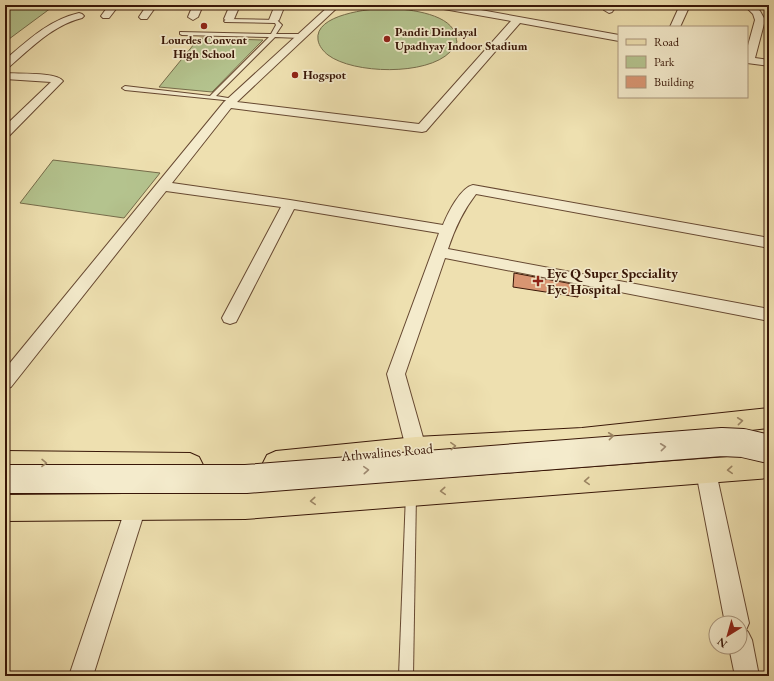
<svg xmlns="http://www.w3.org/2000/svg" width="774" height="681" font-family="'EB Garamond',serif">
  <rect width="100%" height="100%" fill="#eee0b0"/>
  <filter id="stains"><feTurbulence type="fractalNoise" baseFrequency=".005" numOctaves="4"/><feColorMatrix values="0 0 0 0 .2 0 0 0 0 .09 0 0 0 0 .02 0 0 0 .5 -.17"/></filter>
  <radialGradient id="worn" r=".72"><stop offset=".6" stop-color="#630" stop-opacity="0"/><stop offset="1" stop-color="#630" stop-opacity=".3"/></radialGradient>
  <g fill="#b4c38e" stroke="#766c4a">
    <path d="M5,5H55L5,42Z"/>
    <path d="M386,8C404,9 447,12 455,33C456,35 456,39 457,42C455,45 453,50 450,52C427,76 353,74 328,55C323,51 319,46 318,40C314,14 370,9 386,8Z"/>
    <path d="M199,38L263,40L212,92L159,87Z"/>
    <path d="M53,160L160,173L124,218L20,203Z"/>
  </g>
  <path fill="#d89572" stroke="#381607" d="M514,273L578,285V297L513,287Z"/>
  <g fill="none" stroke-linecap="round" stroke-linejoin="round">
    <defs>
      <g id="service">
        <path d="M227,19L277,20L282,25L276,34H300L303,36L300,38L275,37L216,96L234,99V101L125,90L122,88L125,86L210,96L269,37L182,35L180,34V32L271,34L276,25L275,23L225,22L224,21Z"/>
        <path d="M411,489L415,490L416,494L413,676H399L406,494L407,490Z"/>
      </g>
      <g id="minor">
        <path d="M109,5H119L109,18H103L101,16Z"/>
        <path d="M147,5H157L147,19H141L139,17Z"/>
        <path d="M193,5H203L198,17L193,20L188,17Z"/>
        <path d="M230,5H240L234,19L229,22L224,19Z"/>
        <path d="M275,5H285L279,20L274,23L269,20Z"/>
        <path d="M330,5H340L237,102L419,124L511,21L438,8L433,5H453L619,35V41L520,23L426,131L422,132L231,108L172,183L290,200L443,225C448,213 460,188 473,185L769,238V248L476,194C463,211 455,228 448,249L769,309V321L445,258L405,374L426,448L423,454L416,457L409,454L406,448L387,374L439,233L294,209L236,322L230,324L224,322L222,318L281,207L166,191L11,387L5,389V369L224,102Z"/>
        <path d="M607,5H617L612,12L609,13L604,10Z"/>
        <path d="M680,5H690L680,27H670Z"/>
        <path d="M744,5H754L760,11L765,20L755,58L769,60V66L747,63V49L755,20L753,14Z"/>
        <path d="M79,13L82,14L84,16L82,18C53,25 31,48 9,67L5,68V60C28,40 49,20 79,13Z"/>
        <path d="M5,73C17,74 57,72 63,81L9,136L5,137V126L51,82L5,79Z"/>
        <path d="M706,463L713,466L716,472L749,623L746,630L748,632L752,640L759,676H735L729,647H740V623H725L696,472L699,466Z"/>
        <path d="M136,497L143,500L146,507L93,676H69L126,507L129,500Z"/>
      </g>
      <g id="primary">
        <path d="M769,408V428L582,450L416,459L276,475L267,471L263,463L267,455L276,451L416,437L582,428Z"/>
        <path d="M5,451L190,453L199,457L203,465L199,473L190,477L5,473Z"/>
        <path d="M769,454V478L245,519L5,521V495L245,493Z"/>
      </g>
    </defs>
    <use href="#service" stroke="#664831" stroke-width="2"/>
    <use href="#minor" stroke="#664831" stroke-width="2"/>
    <use href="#primary" stroke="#381607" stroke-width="2"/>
    <use href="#service" fill="#f4ebcc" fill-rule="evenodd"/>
    <use href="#minor" fill="#f4ebcc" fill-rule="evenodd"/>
    <use href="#primary" fill="#eee0b0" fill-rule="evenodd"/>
    <defs>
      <path id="secondary-bridge" d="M5,479H246L722,442L743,443L769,449"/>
    </defs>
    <use href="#secondary-bridge" stroke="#381607" stroke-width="30" stroke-linecap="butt"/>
    <use href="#secondary-bridge" stroke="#f4ebcc" stroke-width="28"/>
  </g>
  <defs><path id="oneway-chevron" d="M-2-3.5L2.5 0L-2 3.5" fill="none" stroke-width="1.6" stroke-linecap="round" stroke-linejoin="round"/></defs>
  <g stroke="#9c8564">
    <use href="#oneway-chevron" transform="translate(740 421) rotate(-6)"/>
    <use href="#oneway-chevron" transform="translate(611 436) rotate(-6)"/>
    <use href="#oneway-chevron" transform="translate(453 446) rotate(-3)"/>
    <use href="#oneway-chevron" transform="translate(44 463) rotate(1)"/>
    <use href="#oneway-chevron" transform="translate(730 470) rotate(176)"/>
    <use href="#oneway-chevron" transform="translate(587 481) rotate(176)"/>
    <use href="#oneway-chevron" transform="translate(443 491) rotate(176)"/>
    <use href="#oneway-chevron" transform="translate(313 501) rotate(176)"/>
  </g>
  <g stroke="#9f8b73">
    <use href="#oneway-chevron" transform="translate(663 447) rotate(-6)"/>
    <use href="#oneway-chevron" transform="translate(366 470) rotate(-4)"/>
  </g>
  <g fill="#8f2418" stroke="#f4ebcc" stroke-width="1.5">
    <circle cx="204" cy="26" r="4"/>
    <circle cx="387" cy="39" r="4"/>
    <circle cx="295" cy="75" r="4"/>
    <path d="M536 275h4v4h4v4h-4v4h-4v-4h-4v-4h4z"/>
  </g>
  <g text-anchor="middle" stroke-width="3.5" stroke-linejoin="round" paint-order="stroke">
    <g font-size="12" font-weight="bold" fill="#381607" stroke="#f4ebcc" text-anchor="start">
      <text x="395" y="36">Pandit Dindayal<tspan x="395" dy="14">Upadhyay Indoor Stadium</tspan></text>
      <text x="204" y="44" text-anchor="middle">Lourdes Convent<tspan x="204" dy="14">High School</tspan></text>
      <text x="303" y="79">Hogspot</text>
    </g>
    <g font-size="14" font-weight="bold" fill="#381607" stroke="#f4ebcc" text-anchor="start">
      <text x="547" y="278">Eye Q Super Speciality<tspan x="547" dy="16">Eye Hospital</tspan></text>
    </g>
    <g font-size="14" fill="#381607" stroke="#f4ebcc">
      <text transform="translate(387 452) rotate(-5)" y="5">Athwalines Road</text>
    </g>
  </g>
  <rect width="774" height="681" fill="none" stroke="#eee0b0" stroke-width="20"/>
  <rect x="6" y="6" width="762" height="669" fill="none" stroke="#381607" stroke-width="2"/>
  <rect x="10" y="10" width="754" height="661" fill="none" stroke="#381607"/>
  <rect x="618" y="26" width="130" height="72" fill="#f4ebcc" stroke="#a9967d"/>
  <rect x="626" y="39" width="20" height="6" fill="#eee0b0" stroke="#a9967d"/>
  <text x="654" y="46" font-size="12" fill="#381607">Road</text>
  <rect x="626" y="56" width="20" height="12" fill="#b4c38e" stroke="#a9967d"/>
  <text x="654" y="66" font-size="12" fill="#381607">Park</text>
  <rect x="626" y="76" width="20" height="12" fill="#d89572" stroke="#a9967d"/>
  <text x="654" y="86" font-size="12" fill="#381607">Building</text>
  <g transform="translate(728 635) rotate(217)"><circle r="19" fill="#f4ebcc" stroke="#a9967d"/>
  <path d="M0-3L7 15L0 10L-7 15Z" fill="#8f2418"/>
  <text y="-6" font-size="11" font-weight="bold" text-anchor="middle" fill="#381607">N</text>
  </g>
  <rect width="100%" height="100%" filter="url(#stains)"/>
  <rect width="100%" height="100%" fill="url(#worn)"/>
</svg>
